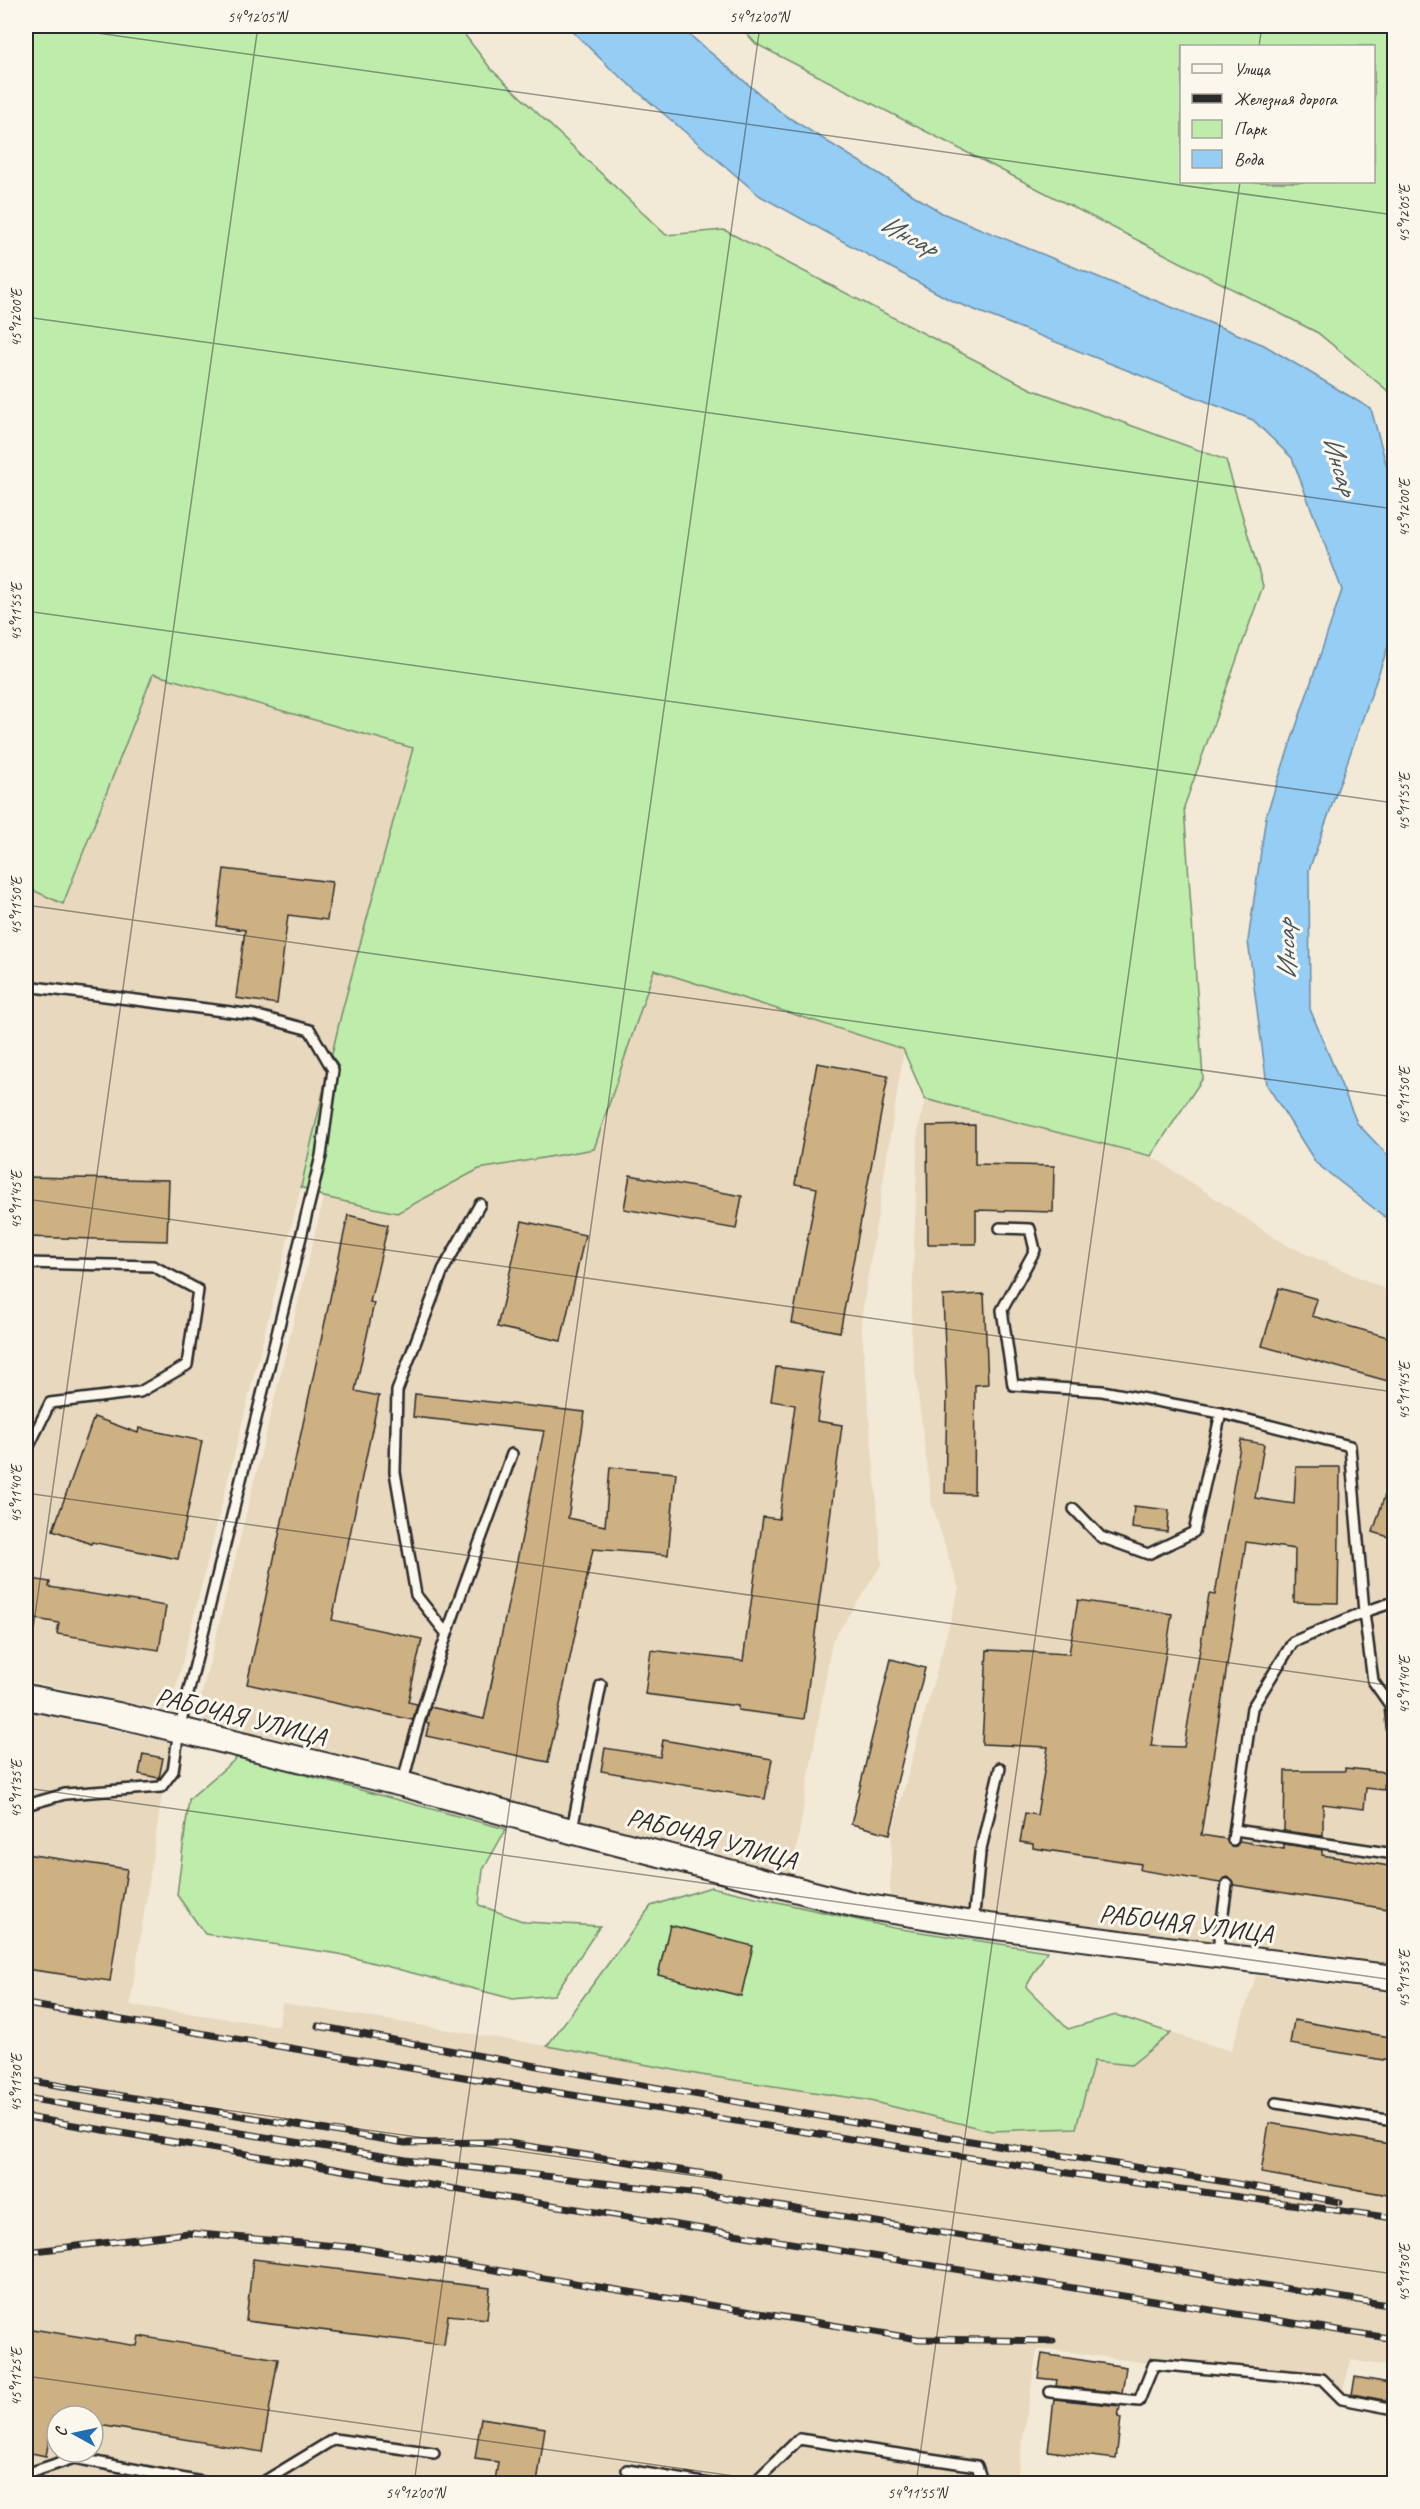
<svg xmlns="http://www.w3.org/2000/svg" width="1420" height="2509" font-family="Caveat,sans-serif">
  <rect width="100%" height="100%" fill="#f2e9d7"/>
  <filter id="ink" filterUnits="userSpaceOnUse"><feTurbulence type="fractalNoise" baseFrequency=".0167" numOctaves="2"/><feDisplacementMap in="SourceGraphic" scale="12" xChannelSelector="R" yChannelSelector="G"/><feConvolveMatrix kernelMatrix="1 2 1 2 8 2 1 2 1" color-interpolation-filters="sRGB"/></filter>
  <g filter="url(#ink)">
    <g fill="#e7d8be" fill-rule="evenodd">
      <path d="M153,674L413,748L341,1015L301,1187L170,1711L26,1681V887L64,903Z"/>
      <path d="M654,970L904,1049L861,1320L882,1564L832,1641L792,1874L196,1718L324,1197L397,1213L478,1169L594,1149Z"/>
      <path d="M925,1099L1151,1156L1286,1245L1394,1293V1966L890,1898L892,1833L959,1589L932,1505L911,1340L918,1132Z"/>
      <path d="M26,1711L170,1742L130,2005L279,2026L282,2003L547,2046L701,2075L866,2100L991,2131L1075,2128L1094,2061L1131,2065L1171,2033L1231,2051L1256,1976L1394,1993V2367L1351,2360L1343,2390L1054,2350H1037L1016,2483L26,2484ZM57,2416H93V2452H57Z"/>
    </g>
    <g fill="#beecab" stroke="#748c6b" stroke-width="1.5" fill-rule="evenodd">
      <path d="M26,26H458L491,69L666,235L724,230L1031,389L1226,460L1263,586L1184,807L1203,1078L1151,1156L925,1099L903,1049L654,970L594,1149L479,1169L397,1213L324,1197L301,1187L341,1015L413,748L153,674L63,904L26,887Z"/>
      <path d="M740,26H1394V396L1318,333L756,44ZM1374,46V182H1182V46Z"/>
      <path d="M238,1757L506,1829L483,1870L479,1905L525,1922L600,1926L554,1995L513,1999L339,1954L205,1934L177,1895L189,1799Z"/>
      <path d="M711,1887L894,1928L1047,1951L1026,1987L1068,2029L1116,2015L1171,2033L1131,2065L1094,2061L1076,2128L991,2131L866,2100L701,2075L547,2046L651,1906Z"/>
    </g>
    <path fill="#95cdf4" stroke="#6b8ca4" stroke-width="1.5" d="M567,26H679L783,114L942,213L1264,345L1371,409L1394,492V630L1309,870L1310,1009L1357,1123L1394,1162V1224L1316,1163L1267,1085L1248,941L1266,816L1342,590L1292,458L1253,420L952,301L760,196L610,68Z"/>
    <g fill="#ceb183" stroke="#2b2b2b" stroke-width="1.5">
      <path d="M224,869L332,882L327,920L288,915L277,1004L236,998L245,930L217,926Z"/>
      <path d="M817,1063L888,1076L840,1332L792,1323L817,1188L795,1184Z"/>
      <path d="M975,1125V1164L1054,1166L1053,1212L976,1210V1244H928L927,1126Z"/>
      <path d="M630,1175L742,1196L736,1229L624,1209Z"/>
      <path d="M26,1177L169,1180L167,1241L26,1237Z"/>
      <path d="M348,1215L388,1225L370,1302L374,1303L355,1391L379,1396L332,1620L422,1639L408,1702L417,1704L413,1720L247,1684Z"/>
      <path d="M522,1221L585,1235L561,1341L497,1327Z"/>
      <path d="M1279,1288L1317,1299L1312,1316L1395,1339V1383L1262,1346Z"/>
      <path d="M984,1294L988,1384L975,1385L974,1494L945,1493L947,1398L943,1296Z"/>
      <path d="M776,1367L823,1373L817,1421L842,1425L804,1719L738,1710V1706L645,1694L651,1650L743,1661L763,1517L779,1519L795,1405L771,1401Z"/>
      <path d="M415,1394L585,1412L568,1518L605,1526L610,1467L676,1473L668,1555L593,1549L548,1762L426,1736L429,1723H426L430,1707L484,1719L544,1431L413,1417Z"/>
      <path d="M94,1417L138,1433L139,1428L202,1441L178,1559L92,1542L91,1544L53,1530Z"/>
      <path d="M1241,1440L1264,1444L1255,1498L1294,1504L1296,1467H1340L1338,1603L1294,1602L1295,1549L1246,1542L1201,1835L1226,1839L1231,1847L1236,1846L1240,1841L1284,1849V1844L1322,1850V1855L1395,1867V1910L1234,1885L1228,1877L1224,1878L1220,1883L1140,1870L1141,1864L1033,1848V1844L1020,1842L1025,1813L1037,1815L1048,1747L982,1744L987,1650L1069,1654L1078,1600L1172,1614L1151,1746L1184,1747L1209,1594L1215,1595Z"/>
      <path d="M1391,1476H1395V1539L1373,1532Z"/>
      <path d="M1134,1506L1169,1510L1167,1532L1132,1528Z"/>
      <path d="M26,1578L50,1582L49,1587L166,1606L159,1650L57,1634L59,1623L26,1617Z"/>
      <path d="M891,1659L925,1668L895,1791L896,1810L890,1834L851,1824Z"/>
      <path d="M663,1740L772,1759L765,1799L601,1771L605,1748L660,1757Z"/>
      <path d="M143,1754L163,1758L159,1778L139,1774Z"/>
      <path d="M1345,1768L1385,1772L1384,1790L1366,1788L1364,1809L1323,1804V1836L1284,1831L1285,1771H1345Z"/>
      <path d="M26,1854L127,1869L110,1981L26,1969Z"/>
      <path d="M670,1925L753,1946L741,1996L658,1975Z"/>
      <path d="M1294,2020L1395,2038V2062L1290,2044Z"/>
      <path d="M1269,2123L1395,2145V2196L1261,2173Z"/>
      <path d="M253,2259L490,2288L487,2319L448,2315L444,2345L246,2321Z"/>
      <path d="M26,2328L137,2346L139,2336L278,2359L262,2452L93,2424V2416H57V2418L53,2417L46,2456L26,2452Z"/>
      <path d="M1042,2354L1126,2367L1122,2393L1056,2386L1057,2380L1038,2378Z"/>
      <path d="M1355,2377L1395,2384V2402L1352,2394Z"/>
      <path d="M1054,2399L1120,2406L1118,2417L1121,2418L1116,2459L1048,2451Z"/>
      <path d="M481,2418L545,2428L537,2484L495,2481L498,2462L475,2459Z"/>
    </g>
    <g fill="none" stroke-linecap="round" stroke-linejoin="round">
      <defs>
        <g id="service">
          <path d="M26,986L254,1015L310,1030L333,1070L321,1156L179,1730L173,1771L161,1787L65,1794L26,1805"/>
          <path d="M1000,1228L1030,1229L1035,1250L1002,1310L1013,1385L1102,1391L1221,1413L1350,1446L1364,1612L1293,1642L1252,1708L1233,1840"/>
          <path d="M26,1263L153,1266L198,1290L187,1365L140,1392L50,1403L26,1452"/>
          <path d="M1074,1509L1101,1537L1148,1554L1194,1532L1221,1413"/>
          <path d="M1394,1602L1364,1612L1373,1681L1390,1705L1394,1744"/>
          <path d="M446,1633L416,1595L395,1472L397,1391L443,1270L480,1204"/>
          <path d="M403,1782C430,1670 473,1562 512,1454"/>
          <path d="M572,1829L601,1685"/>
          <path d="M1235,1830L1394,1854"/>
          <path d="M973,1924L980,1853L1000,1768"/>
          <path d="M1217,1956L1227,1884"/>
          <path d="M1276,2103L1394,2121"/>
          <path d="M1050,2392L1139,2401L1154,2364L1322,2379L1342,2399L1394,2409"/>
          <path d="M627,2470L709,2484"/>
          <path d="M26,2474L74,2458L212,2484"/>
          <path d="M260,2484L334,2439L434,2453"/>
          <path d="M753,2484L799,2439L977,2466L983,2484"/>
        </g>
        <path id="tertiary" d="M26,1697L118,1715L402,1784L571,1831L856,1905L973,1924L1394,1978"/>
      </defs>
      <use href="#service" stroke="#2b2b2b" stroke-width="14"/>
      <use href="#tertiary" stroke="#2b2b2b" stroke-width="28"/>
      <use href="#service" stroke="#fbf7ec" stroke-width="9"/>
      <use href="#tertiary" stroke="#fbf7ec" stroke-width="24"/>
      <defs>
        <g id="rail">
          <path d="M26,2004L602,2100L1100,2178L1394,2218"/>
          <path d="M318,2026C502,2060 687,2094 872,2125C1028,2151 1185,2173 1340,2202"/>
          <path d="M26,2080L405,2143L502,2142L718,2176"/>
          <path d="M26,2098L406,2160L716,2196L1394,2306"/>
          <path d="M26,2117L508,2198L1394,2339"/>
          <path d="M26,2252L188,2233L360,2248L918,2339L1053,2341"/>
        </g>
      </defs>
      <use href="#rail" stroke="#2b2b2b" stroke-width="7"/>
      <use href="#rail" stroke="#fbf7ec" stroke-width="4.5" stroke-dasharray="14" stroke-linecap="butt"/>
    </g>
  </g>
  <path fill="none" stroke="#2b2b2b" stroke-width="1.5" stroke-opacity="0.45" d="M47,26L1394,215M1259,46L1262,26M26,317L1394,509M26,611L1394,803M26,905L1394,1097M26,1199L1394,1392M26,1493L1394,1686M26,1680L258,26M26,1788L1394,1980M26,2082L1394,2274M26,2376L791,2484M414,2484L760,26M916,2484L1240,182"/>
  <g text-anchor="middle" stroke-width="6" stroke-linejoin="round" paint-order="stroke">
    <g font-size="26" fill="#2b2b2b" stroke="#fbf7ec">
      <text transform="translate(241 1716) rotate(14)" y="9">РАБОЧАЯ УЛИЦА</text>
      <text transform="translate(712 1838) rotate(15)" y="9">РАБОЧАЯ УЛИЦА</text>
      <text transform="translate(1186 1923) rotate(7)" y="9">РАБОЧАЯ УЛИЦА</text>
    </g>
    <g font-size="27" font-style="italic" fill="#46545d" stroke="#fbf7ec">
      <text transform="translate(909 235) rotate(28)" y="9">Инсар</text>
      <text transform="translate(1340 465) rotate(73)" y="9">Инсар</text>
      <text transform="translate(1286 950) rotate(-92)" y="9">Инсар</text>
    </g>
  </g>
  <rect width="1420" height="2509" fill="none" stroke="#fbf7ec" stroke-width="66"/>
  <rect x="1180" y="45" width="195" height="138" fill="#fbf7ec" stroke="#a8a59f" stroke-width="1.5"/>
  <rect x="1192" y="64" width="30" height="9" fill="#fbf7ec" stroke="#a8a59f" stroke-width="1.5"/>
  <text x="1234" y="75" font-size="18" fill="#2b2b2b">Улица</text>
  <rect x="1192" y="94" width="30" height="9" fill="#2b2b2b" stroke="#a8a59f" stroke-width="1.5"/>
  <text x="1234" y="105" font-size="18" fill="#2b2b2b">Железная дорога</text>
  <rect x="1192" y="120" width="30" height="18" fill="#beecab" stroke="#a8a59f" stroke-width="1.5"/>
  <text x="1234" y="135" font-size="18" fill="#2b2b2b">Парк</text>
  <rect x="1192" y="150" width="30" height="18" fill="#95cdf4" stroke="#a8a59f" stroke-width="1.5"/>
  <text x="1234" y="165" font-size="18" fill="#2b2b2b">Вода</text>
  <g transform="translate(75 2434) rotate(278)"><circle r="28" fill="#fbf7ec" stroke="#a8a59f" stroke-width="1.5"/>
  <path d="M0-4.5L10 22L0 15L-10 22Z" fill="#1f6fb2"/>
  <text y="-9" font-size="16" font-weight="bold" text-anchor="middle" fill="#2b2b2b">С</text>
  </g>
  <rect x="33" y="33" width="1354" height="2443" fill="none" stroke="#2b2b2b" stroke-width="2"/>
  <g font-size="15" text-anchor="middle" fill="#2b2b2b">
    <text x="257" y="22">54°12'05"N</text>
    <text x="759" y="22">54°12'00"N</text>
    <text transform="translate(1404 214) rotate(-90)" y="5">45°12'05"E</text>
    <text transform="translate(16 318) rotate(-90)" y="5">45°12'00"E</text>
    <text transform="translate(1404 508) rotate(-90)" y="5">45°12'00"E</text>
    <text transform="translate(16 612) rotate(-90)" y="5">45°11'55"E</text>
    <text transform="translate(1404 802) rotate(-90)" y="5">45°11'55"E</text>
    <text transform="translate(16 906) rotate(-90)" y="5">45°11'50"E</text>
    <text transform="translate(1404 1096) rotate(-90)" y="5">45°11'50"E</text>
    <text transform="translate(16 1200) rotate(-90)" y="5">45°11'45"E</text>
    <text transform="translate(1404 1391) rotate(-90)" y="5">45°11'45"E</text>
    <text transform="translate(16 1494) rotate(-90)" y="5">45°11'40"E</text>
    <text transform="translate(1404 1685) rotate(-90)" y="5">45°11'40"E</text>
    <text transform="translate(16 1789) rotate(-90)" y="5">45°11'35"E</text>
    <text transform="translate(1404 1979) rotate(-90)" y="5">45°11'35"E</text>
    <text transform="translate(16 2083) rotate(-90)" y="5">45°11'30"E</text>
    <text transform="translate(1404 2273) rotate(-90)" y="5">45°11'30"E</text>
    <text transform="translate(16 2377) rotate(-90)" y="5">45°11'25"E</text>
    <text x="415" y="2498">54°12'00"N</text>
    <text x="917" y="2498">54°11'55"N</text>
  </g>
</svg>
